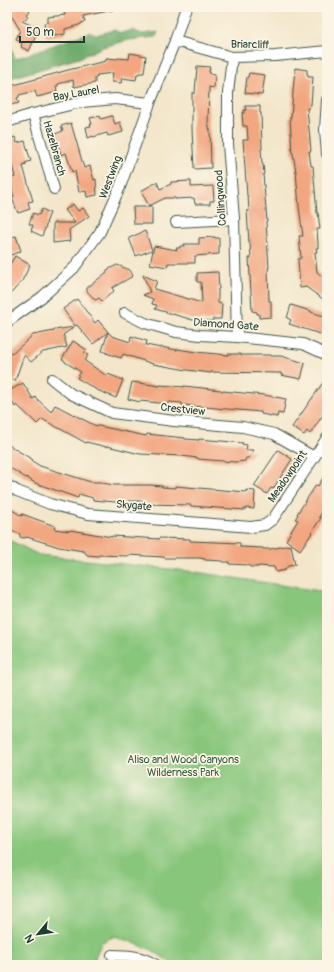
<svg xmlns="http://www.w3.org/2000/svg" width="334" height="972" font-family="Pangolin,sans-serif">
  <rect width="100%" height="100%" fill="#fcf5e5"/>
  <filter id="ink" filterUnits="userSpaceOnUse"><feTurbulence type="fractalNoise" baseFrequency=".025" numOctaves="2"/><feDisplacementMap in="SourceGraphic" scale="8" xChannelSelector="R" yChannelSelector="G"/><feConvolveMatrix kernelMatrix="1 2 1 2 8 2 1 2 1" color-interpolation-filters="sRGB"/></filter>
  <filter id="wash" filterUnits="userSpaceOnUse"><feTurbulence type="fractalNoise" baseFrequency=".012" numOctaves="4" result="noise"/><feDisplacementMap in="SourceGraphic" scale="16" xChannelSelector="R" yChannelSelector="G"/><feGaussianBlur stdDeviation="0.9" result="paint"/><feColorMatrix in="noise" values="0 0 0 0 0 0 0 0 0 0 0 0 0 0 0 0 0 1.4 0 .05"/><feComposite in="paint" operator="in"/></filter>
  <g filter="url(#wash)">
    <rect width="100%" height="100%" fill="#f3e6ca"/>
    <path fill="#88c67c" stroke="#548258" d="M7,539L39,555L188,571L327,592V965H174L152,950L115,936L102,942L95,957L97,965H7Z"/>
    <path fill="#6eab6c" stroke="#467450" d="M114,30L121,33L133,30L142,34L158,32L156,37L129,40L103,47L79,58L7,79V31L15,59L90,32L96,35Z"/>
    <g id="blocks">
      <g fill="#f2a781">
        <path d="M13,7H27L30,11L26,14L28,17L22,21L39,29L29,51L21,47L22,43L16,39L20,30L8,10Z"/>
        <path d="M63,7H113L114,10L83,16L85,22L81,23V24L79,25L65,29V34L46,37L44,23L48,22V17L65,15Z"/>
        <path d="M130,53L146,56L144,73H139V74H137L136,80L122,78L121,83L112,82L113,73L97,75V77L95,78V83L74,87L73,80L58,84V86H56L57,92L37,97L35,91L19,95V97L17,98L19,103L10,105L7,97V87L68,70L106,61V58L118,59V58L129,59Z"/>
        <path d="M197,66L210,67L209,72H210V74L215,75L214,88L209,87L208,125H209V129H210L211,168L194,169L192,129V93H195Z"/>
        <path d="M295,68L307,70V74H308V77H313L311,105H310L309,108H307L311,151H309L311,166H313L317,213H318L320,229H317L318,244V248H316L317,252H315L317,272L327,280V302L306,287L300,288L298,259L301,258L299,236H303L299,207L296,172L293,153H292L290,117H291Z"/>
        <path d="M249,73L265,75L262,95L245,93L247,77H248Z"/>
        <path d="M245,106H260V113H261L262,149H261L262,164H263L264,174H263L267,221H266L269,268H268L269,301H271V317L259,318V314H257V312L252,311L249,258H251L250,243H249L247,211H249L248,196H247L243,140H248L247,126H243L242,113H244V110H246Z"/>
        <path d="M100,116L101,119L112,116L115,124L120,122L123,132L108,136L107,133L93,137V136L88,138L86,127L91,126L90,124H92L90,118Z"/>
        <path d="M71,123L84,168L90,166L94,180L96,179L97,195L87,197L86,191L79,192L75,171L72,172L66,153L61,155L55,134L63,131L61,126Z"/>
        <path d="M15,137L17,143L25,141L28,152L31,161L25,163L26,165L23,166L33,201L28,202L30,209L18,213L12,198L14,197L9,179L15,177L7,146V139Z"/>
        <path d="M191,181V187L213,186L214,201H210V204H195L194,198L175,199V198H165L149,206L141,191L157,182L160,189L171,184V182Z"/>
        <path d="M73,204L78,211L83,208L89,216L69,230L70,241L53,243V223H75L65,210Z"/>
        <path d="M133,207H152V224H134Z"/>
        <path d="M42,209L50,213L46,223H47L42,236L31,231L33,225L29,224L33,213L39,215Z"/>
        <path d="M145,231L152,250L136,256L129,238Z"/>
        <path d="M16,236L21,251L11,255L9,249L7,250V239Z"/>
        <path d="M215,237V238H219V254L195,256V263H168L167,267L150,264L154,246L177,250L176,248H180V246H184V244H199V238Z"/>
        <path d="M15,256L30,265L22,281L7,298V269Z"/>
        <path d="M117,265L130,270L133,276L112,288L114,291L102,301L99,298L96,300H95L87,291V288L107,272V270Z"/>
        <path d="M218,272L219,289H218V303L222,304L221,319H213V321L193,320L155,309L157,305L152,304L153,299L143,295L150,292L143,275L157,281L154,289L202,303L201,282H197V273Z"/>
        <path d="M77,299L95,323L98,320L108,332L93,344L77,325L75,326L63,309Z"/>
        <path d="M291,305L304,309L311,311V312L327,317V335L323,334V335L289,324L291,320L287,318Z"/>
        <path d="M74,327L63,335L64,336L67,347L43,352L31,362L24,355L15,381L7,378V351L13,353L33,335L54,331V330Z"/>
        <path d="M108,332L112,336L130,342L131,336L147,341L146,345L161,348V347L177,350V349L196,352L228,355V354H241V355H271V356H281L305,363L301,379L281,375V373L211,372V373L187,370L153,364L123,354L121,358L106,353H107L102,351Z"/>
        <path d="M73,341L87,350L84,353L88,355L85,361L107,376L108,374L123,380L116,398L97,390L77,378L81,372L65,362V361L62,359Z"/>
        <path d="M327,377V409L310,434L307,431L304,435L292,427Z"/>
        <path d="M132,382L160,386V385L184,387V386L221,390L222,391L264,395L286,399L283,414L278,413L277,417L261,414V412L182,405V403L168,402V404L140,401V402L128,399Z"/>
        <path d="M23,383L33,399L35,397L51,412L55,405L94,425L146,436L147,434L185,438V439L199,440V439L243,443L242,444L247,445L246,450H254L249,458H246L245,461L235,462L198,459V458L181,456L140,454L107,446V447L86,442V443L42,419L37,424L17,405L15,407L7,392Z"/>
        <path d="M7,444L33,460L32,461L40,466L91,482H102V483L114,485H150L162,486V487L175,488V486L246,492V490L255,491L254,509L246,508L245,510L191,506V505L145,504V501H128V503H116V502L93,500V498L79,494L78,498L35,483L26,477V478L7,466Z"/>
        <path d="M278,450L292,459L273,489L271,488L267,494L254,486Z"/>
        <path d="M327,471V505L319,517L321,518L311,533H312L300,550L286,540L298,520L295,519L298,515L297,514L316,485L318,486Z"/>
        <path d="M7,507L22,516V514L55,526L54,529L70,531V530L112,537V536L159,539V538L190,539V541L240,543V547L263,548V549H270L291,545L295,565L288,566L285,570L276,572L274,567L258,566V567H251L247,565L229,564V562H223V561L205,560V559L200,558H165L163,557L128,555V556L99,555L98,556L87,555L85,552L83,551L59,547L27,537L24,538L20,537V534L11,531L12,529L7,526Z"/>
      </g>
    </g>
  </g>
  <g filter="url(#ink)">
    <use href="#blocks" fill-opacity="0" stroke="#3f564a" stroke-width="1"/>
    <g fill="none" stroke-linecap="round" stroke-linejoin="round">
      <defs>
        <g id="minor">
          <path d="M175,41L232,57L275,56L327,51"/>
          <path d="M232,57L228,93V144L234,219L237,337"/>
          <path d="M327,100L325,130L327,154"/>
          <path d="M33,114L54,189"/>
          <path d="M7,122L33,114L82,102L115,99L150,103"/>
          <path d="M176,222L234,219"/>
          <path d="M125,313L145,323L176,332L200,335L237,337L303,344L327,355"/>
          <path d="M7,322L42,297L74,268L100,232L120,187L150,103L175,41L186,7"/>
          <path d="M52,379L71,394L112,413L174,421L243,427L274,434L314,457"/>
          <path d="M7,485L17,491L50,504L88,514L251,527L265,525L273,519L327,438"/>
          <path d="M112,955C129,955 142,956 156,965"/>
        </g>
      </defs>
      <use href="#minor" stroke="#3f564a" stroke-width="12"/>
      <use href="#minor" stroke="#fff" stroke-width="10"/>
    </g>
  </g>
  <g text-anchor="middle" stroke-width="3.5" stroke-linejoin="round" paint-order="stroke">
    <g font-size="11" fill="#1f3d34" stroke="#fcf5e5">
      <text transform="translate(250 44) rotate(1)" y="4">Briarcliff</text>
      <text transform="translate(76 93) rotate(-10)" y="4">Bay Laurel</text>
      <text transform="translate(55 148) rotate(74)" y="4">Hazelbranch</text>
      <text transform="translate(110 177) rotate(-69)" y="4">Westwing</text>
      <text transform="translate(220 198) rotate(-94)" y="4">Collingwood</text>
      <text transform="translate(226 324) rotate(4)" y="4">Diamond Gate</text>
      <text transform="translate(183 409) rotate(6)" y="4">Crestview</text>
      <text transform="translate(287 476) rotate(-56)" y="4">Meadowpoint</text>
      <text transform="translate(134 505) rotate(5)" y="4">Skygate</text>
    </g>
    <g font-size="11" fill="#395f46" stroke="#fcf5e5">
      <text x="183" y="763">Aliso and Wood Canyons<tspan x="183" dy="13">Wilderness Park</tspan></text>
    </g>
  </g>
  <rect width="334" height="972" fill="none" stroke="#fcf5e5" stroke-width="24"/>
  <g transform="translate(38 934) rotate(241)" stroke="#fcf5e5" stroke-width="3" paint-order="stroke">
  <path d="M0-3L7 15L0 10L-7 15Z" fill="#1f3d34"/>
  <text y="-6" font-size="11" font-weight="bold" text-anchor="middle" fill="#1f3d34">N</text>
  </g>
  <path d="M20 36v6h64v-6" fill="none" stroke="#1f3d34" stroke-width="2"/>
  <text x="26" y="36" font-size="12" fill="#1f3d34" stroke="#fcf5e5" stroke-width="3" paint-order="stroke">50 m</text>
</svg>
